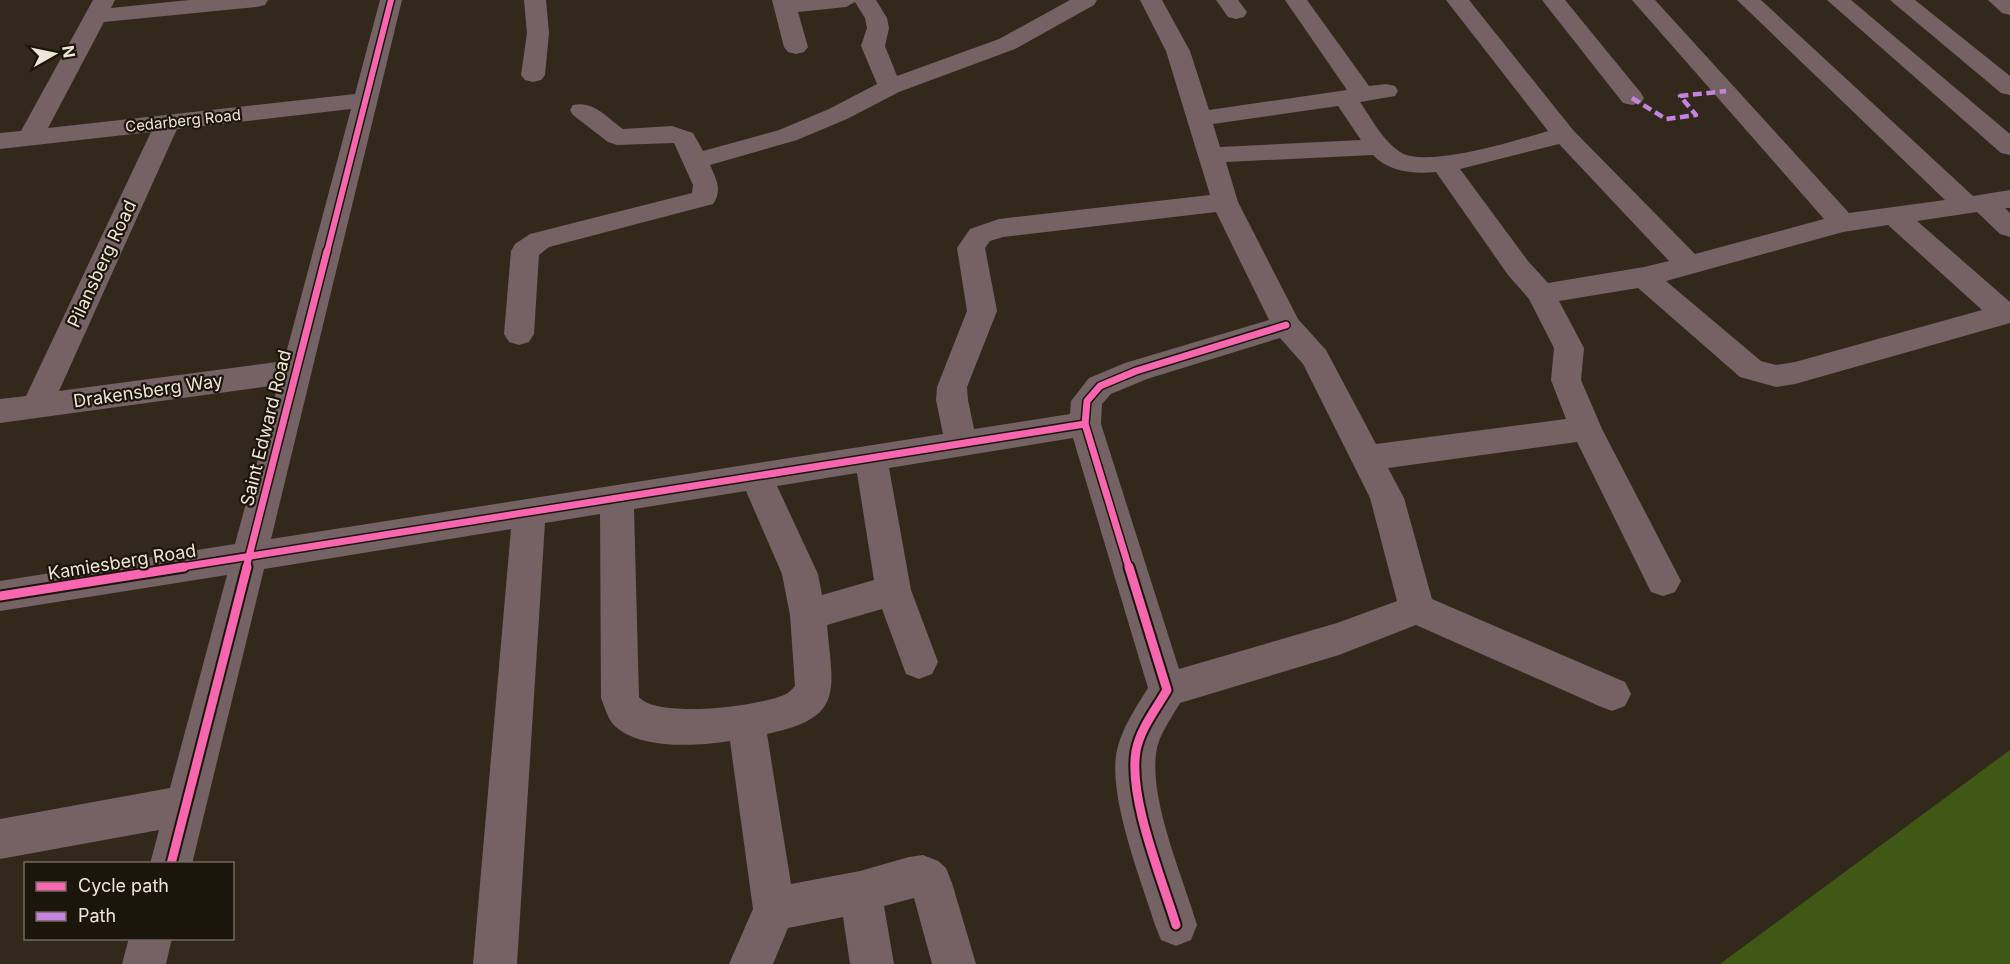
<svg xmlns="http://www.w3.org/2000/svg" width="2010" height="964" font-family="Inter,sans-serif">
  <rect width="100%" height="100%" fill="#32291c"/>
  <path fill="#3f5816" d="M2010,750V964H1720Z"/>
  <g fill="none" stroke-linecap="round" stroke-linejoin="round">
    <g fill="#746265" fill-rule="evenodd">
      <path d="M93,0H115L111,8L189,0H268L265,5L257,7L104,22L48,128L355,94L380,0H402L271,539L943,434L936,400L937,387L967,311L957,248L970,229L999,219L1210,195L1166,51L1140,0H1162L1190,51L1209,110L1347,90L1285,0H1307L1369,86L1386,84L1395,86L1398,91L1395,96L1360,102C1372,119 1382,140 1400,152C1426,169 1518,140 1548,131L1446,0H1469L1573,130L1695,254L1824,219L1632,0H1655L1849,213L1945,200L1737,0H1761L1973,196L2010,190V208H2005L2010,213V237L2000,234L1977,212L1917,221L2010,302V323L1795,384L1776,387L1740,377L1638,288L1559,301L1584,348L1581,380L1602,429L1681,581L1675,592L1663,596L1651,592L1577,442L1388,468L1404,498L1432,599L1625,682L1631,694L1625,706L1612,711L1599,706L1416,625L1339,655L1180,703C1171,719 1158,735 1156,754C1150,803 1183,877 1197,925L1191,940L1176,946L1161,940L1155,925C1141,880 1107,795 1117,750C1122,728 1136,707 1148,688L1073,438L889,468L911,590L938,662L932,674L919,679L906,674L882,609L827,625C833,691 845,718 767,734L791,884L860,871L909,857L923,855L938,861L946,868L952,883L976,964H932L914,898L884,906L894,964H850L843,917L788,928L773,964H729L753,909L730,741C699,746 642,750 616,727C608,720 605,708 601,698L600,514L545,523L517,964H473L511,529L264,569L192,864H150L159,830L0,859V819L170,788L227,575L0,611V581L235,544L278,385L0,423V399L26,396L151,132L0,149V133L21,131ZM1338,106L1361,140L1220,147L1213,124ZM351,109L284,361L59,391L177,129ZM1559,144L1669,261L1644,267L1548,283L1528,261L1460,169ZM1373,155C1389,172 1413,174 1436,172L1508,275L1529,299L1554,348L1551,380L1566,419L1376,444L1326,350L1298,319L1238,202L1226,162ZM1216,212L1269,320L1125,363L1089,378L1071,401L1070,414L974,429L968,400L967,387L997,311L985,248L990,241L1003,237ZM1888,225L1982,310L1795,362L1776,365L1761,361L1666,281L1843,232ZM1280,338L1303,364L1370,498L1397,601L1337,623L1179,669L1101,424L1102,404L1111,394L1147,379ZM857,473L874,580L822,595L818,574L777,486ZM746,491L782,574L790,615L795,686C792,689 789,693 784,695C759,706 657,719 639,697L634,509Z"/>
      <path d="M524,0H546L549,33L545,75L541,80L533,82L525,80L521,75L527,33Z"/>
      <path d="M772,0H876L887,18L889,28L885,46L897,76L999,39L1070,0H1097L1094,5L1015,49L899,92L847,119L797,140L710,165C716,179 723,190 713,204L549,247L539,255L534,334L529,342L519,345L509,342L504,334L511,251L515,244L530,234L692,193L693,185L674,143L617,145L608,142L573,115L570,110L573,105C593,100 608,118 623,129L672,126L693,133L703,151L779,130L829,109L877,84L861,46L867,28L865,18L855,2L846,7L798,12L808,47L804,52L796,54L788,52L784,47Z"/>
      <path d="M1216,0H1238L1247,12L1244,17L1236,19L1228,17Z"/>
      <path d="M1542,0H1565L1641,93L1644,98L1641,103L1632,105L1623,103Z"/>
      <path d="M1827,0H1851L2010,134V155L2001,153Z"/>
      <path d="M1890,0H1915L2010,76V95L2001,93Z"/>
      <path d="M1988,0H2010V15L2002,13Z"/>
      <path d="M129,938H172L166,964H122Z"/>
    </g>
    <path stroke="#c483df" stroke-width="4.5" stroke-dasharray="9 4.5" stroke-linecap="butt" d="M1632,98L1666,119L1696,115L1680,96L1726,91"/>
    <defs>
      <path id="cycleway-far2" d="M327,252L391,0"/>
      <g id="cycleway-far1">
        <path d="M175,568L1085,424"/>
        <path d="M246,568L327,251"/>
        <path d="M1129,568L1085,424L1087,401L1100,386L1136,371L1286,325"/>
      </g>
      <g id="cycleway">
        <path d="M1129,567L1167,690C1156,709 1140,729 1136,751C1128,798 1162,879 1176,925"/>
        <path d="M0,596L184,567"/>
        <path d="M171,864L247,567"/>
      </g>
    </defs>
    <use href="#cycleway-far2" stroke="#1c150b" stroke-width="9"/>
    <use href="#cycleway-far1" stroke="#1c150b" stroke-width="10"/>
    <use href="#cycleway" stroke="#1c150b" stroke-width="13"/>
    <use href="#cycleway-far2" stroke="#f766af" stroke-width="6"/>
    <use href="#cycleway-far1" stroke="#f766af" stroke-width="7"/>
    <use href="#cycleway" stroke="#f766af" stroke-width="9"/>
  </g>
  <g text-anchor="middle" stroke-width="4.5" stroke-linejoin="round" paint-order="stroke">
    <g font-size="15" fill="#f0e6d8" stroke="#1c150b">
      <text transform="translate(183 121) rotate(-6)" y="5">Cedarberg Road</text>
    </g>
    <g font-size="18" fill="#f0e6d8" stroke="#1c150b">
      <text transform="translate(102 264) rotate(-65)" y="6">Pilansberg Road</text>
      <text transform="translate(148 391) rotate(-8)" y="6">Drakensberg Way</text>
      <text transform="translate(266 428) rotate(-76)" y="6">Saint Edward Road</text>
      <text transform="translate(122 562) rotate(-9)" y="6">Kamiesberg Road</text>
    </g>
  </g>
  <rect x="24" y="862" width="210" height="78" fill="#1c150b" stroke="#71695d" stroke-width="1.5"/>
  <rect x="36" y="882" width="30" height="9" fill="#f766af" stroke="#71695d" stroke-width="1.5"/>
  <text x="78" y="892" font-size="18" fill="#f0e6d8">Cycle path</text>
  <rect x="36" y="912" width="30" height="9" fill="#c483df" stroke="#71695d" stroke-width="1.5"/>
  <text x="78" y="922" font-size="18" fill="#f0e6d8">Path</text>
  <g transform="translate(54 54) rotate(81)" stroke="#1c150b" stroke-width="4.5" paint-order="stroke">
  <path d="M0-4.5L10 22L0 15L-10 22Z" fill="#f0e6d8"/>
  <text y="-9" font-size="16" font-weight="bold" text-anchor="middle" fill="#f0e6d8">N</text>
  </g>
</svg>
